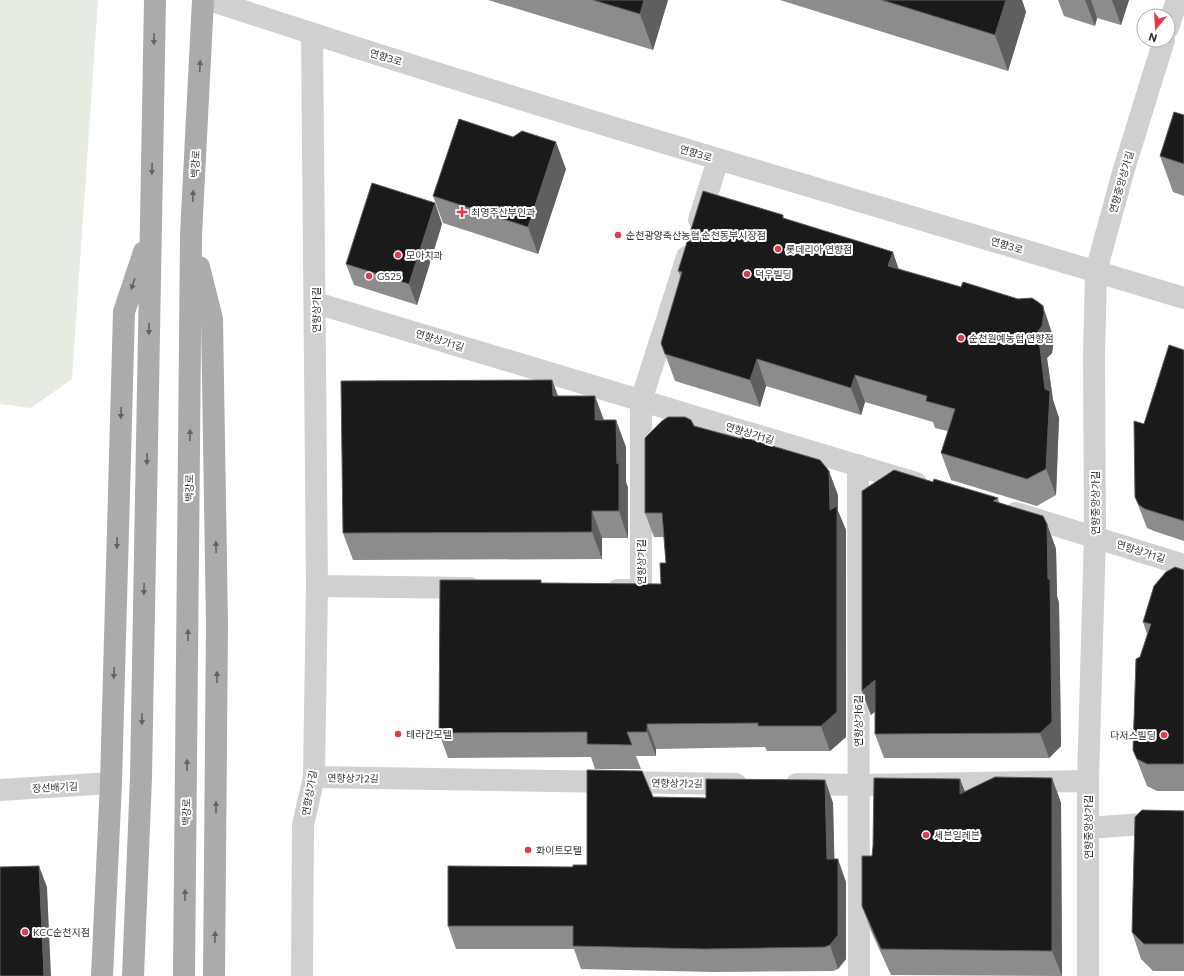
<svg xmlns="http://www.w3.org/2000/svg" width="1184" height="976" font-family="Commissioner,'Noto Sans KR',sans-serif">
  <rect width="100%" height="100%" fill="#fff"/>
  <path fill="#e6ecdf" d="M0,0H98L72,379L31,408L0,404Z"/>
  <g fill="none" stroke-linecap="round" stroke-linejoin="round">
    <g stroke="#d0d0d0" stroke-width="22">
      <path d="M210,0C532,107 859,200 1184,298"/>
      <path d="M1168,28L1177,0"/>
      <path d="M699,220L718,160"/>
      <path d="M316,303L916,483"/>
      <path d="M858,465L859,976"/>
      <path d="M1016,513L1184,565"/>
      <path d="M317,586L470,588"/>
      <path d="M618,590H641V401L687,257"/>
      <path d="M314,777L736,784"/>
      <path d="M797,784L858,785L1088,781"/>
      <path d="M0,790L111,783"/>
      <path d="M1088,828L1184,821"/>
      <path d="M302,976L303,825L314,777L317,586L312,34"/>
      <path d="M1088,976V781L1095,536L1094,355L1096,271L1124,169L1164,40"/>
    </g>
    <g stroke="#ababab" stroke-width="22">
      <path d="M199,267L212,319L217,624L214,976"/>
      <path d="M102,976L111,783L124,312L144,252"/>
      <path d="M133,976L141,777L155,0"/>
      <path d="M184,976L191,235L203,0"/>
    </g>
  </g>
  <g fill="#8c8c8c">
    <path d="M488,0H668L653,50Z"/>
    <path d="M780,0H1022L1026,12L1008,71Z"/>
    <path d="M1058,0H1129L1121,25L1097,18L1095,26L1064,16Z"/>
    <path d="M1184,115V196L1173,192L1160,156Z"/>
    <path d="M566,169L538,254L443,223L433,196Z"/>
    <path d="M435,203L442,224L417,305L354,285L346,264Z"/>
    <path d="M785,219L899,269L1052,333L1054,340L1052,353L1047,358L1053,400L1059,418L1056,495L1037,506L951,480L941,453L948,431L935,428L933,422L865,402L861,415L766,386L760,407L675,381L661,343L681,278L678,271Z"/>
    <path d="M1184,350V541L1154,531L1147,528L1135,497L1144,424Z"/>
    <path d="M552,380L558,396L604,420L626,447V482L628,488V538H602V559L353,560L343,533Z"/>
    <path d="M694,426L838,495V511L846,530V737L830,751H767L765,747L656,749V756H636L641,769H595L591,757L448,758L439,733L542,583L661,584L666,563L664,537H654L645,513Z"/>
    <path d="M933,482L998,498L999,502L1047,524L1056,549L1057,596L1059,603L1061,746L1049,758H884L875,734V711L871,715L862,691Z"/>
    <path d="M1184,570V791H1157L1147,786L1133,750L1140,657L1147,634L1143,622Z"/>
    <path d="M1052,778L1061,803L1062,976L891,975L871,931L862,906L960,779L965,792Z"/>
    <path d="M825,780L833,803L834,859L846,882V959L838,969L833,971L713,972L581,969L574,949H456L448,926L573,867L587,865L653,797L706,798Z"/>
    <path d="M1184,811V971H1153L1141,959L1132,932Z"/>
  </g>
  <g fill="#5f5f5f">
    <path d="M644,0H668L653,50L640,14Z"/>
    <path d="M1006,0H1022L1026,12L1008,71L995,35Z"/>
    <path d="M1085,0H1091L1097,18L1095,26Z"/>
    <path d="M1112,0H1129L1121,25Z"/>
    <path d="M556,142L566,169L538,254L528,227Z"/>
    <path d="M435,203L442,224L417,305L409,284Z"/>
    <path d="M893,252L902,279L888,266Z"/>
    <path d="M1043,306L1052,333L1054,340L1052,353L1047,358L1053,400L1059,418L1056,495L1046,469L1038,331Z"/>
    <path d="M757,359L766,386L760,407L750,380Z"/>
    <path d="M855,375L865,402L861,415L851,388Z"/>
    <path d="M552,380L562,407L553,396Z"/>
    <path d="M595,396L605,423L595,420Z"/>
    <path d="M616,420L626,447V482L628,488V538L619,511L617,464Z"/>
    <path d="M829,471L838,495V511L846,530V737L830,751L821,726L830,510Z"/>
    <path d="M592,511L602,538V559L592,532Z"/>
    <path d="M1047,524L1056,549L1057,596L1059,603L1061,746L1049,758L1040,733L1048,579Z"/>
    <path d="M875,680L884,704L871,715L862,691Z"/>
    <path d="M647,724L656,749V756L647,732Z"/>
    <path d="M1052,778L1061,803L1062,976L1052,951Z"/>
    <path d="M960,779L970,805L960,794Z"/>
    <path d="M825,780L833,803L835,882L827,859Z"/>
    <path d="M838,859L846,882V959L838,969L830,945Z"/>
    <path d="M39,866L47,887L51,976H44Z"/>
  </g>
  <g fill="#1a1a1a" stroke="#5f5f5f">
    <path d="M593,0H644L640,14Z"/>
    <path d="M882,0H1006L995,35Z"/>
    <path d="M1174,112L1184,115V164L1160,156Z"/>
    <path d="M459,119L513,137L522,131L556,142L528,227L433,196Z"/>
    <path d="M372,183L435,203L409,284L346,264Z"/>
    <path d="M703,191L783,215V218L893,252L888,266L961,287L963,282L1018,299L1032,298L1038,302L1043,306L1044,313L1042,326L1038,331L1045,389L1050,391L1046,469L1027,479L941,453L955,409L926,401L927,396L855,375L851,388L757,359L750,380L665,354L661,343L682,272L678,271Z"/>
    <path d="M1169,345L1184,350V521L1145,509L1139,505L1135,497L1134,421L1144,424Z"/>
    <path d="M552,380L553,396H595V420H616L617,464L619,461V511H592V532L343,533L341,381Z"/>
    <path d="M668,417H685L691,420L694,426L742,439V437L820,460L829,471L830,510L837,506V712L821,726H758V723L647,724V732H627L632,745L587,744V732L439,733L440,580H541V583L661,584L660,563H666L662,513H645V438L662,421Z"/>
    <path d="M894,470L933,482L934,479L998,498L993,501L1043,516L1047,524L1048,579H1050L1052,722L1040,733L875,734V680L862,691V491Z"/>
    <path d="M1175,567L1184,570V764H1147L1137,759L1133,750L1136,659L1140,657L1151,624L1143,622L1154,586L1166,572Z"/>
    <path d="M587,770L642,771L653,797L706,798V779L825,780L827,859H838V935L830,945L825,947L704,949L573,946V926H448V866L573,867V865H587Z"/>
    <path d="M995,777L1052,778V951L881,949L862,906V856H872L873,846L874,778L960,779V794Z"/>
    <path d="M1142,810L1184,811V944H1144L1132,932L1135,817Z"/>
    <path d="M39,866L44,976H0V867Z"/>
  </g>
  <defs><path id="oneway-solid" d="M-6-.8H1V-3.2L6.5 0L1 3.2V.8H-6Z"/></defs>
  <g fill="#636363">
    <use href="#oneway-solid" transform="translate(154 39) rotate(91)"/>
    <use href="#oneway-solid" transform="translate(200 66) rotate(-87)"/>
    <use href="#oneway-solid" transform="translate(152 169) rotate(91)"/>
    <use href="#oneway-solid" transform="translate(193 196) rotate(-87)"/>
    <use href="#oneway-solid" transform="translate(133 284) rotate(109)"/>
    <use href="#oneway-solid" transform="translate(149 329) rotate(91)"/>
    <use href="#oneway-solid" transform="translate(121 413) rotate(92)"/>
    <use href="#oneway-solid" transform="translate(190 435) rotate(-89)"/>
    <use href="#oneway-solid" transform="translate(147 459) rotate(91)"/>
    <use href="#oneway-solid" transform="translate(117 543) rotate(92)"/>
    <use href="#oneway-solid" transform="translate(216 547) rotate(-91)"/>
    <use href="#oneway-solid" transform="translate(144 589) rotate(91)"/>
    <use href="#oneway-solid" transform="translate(188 635) rotate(-89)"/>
    <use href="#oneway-solid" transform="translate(114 673) rotate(92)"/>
    <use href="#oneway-solid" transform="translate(217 677) rotate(-90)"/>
    <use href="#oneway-solid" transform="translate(142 719) rotate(91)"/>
    <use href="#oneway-solid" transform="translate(187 765) rotate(-89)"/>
    <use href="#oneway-solid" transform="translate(216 807) rotate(-90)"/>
    <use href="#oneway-solid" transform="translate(185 895) rotate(-89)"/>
    <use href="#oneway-solid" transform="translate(215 937) rotate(-89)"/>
  </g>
  <g fill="#e63946" stroke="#fff" stroke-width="1.5">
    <path d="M460 206h4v4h4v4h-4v4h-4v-4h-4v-4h4z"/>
    <circle cx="618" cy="235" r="4"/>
    <circle cx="778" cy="249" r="4"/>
    <circle cx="398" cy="255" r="4"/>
    <circle cx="747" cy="274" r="4"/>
    <circle cx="369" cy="276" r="4"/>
    <circle cx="961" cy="338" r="4"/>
    <circle cx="398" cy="734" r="4"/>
    <circle cx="1164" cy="735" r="4"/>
    <circle cx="926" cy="835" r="4"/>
    <circle cx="528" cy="850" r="4"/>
    <circle cx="25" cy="932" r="4"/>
  </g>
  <g text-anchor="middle" stroke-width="4" stroke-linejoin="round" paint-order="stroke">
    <g font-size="10" fill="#333" stroke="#fff">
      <text transform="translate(386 57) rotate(17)" y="4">연향3로</text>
      <text transform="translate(696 153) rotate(17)" y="4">연향3로</text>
      <text transform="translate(195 164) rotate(-87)" y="4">백강로</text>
      <text transform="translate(1121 182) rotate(-74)" y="4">연향중앙상가길</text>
      <text transform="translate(1007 245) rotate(17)" y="4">연향3로</text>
      <text transform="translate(316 310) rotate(-90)" y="4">연향상가길</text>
      <text transform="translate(440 340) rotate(17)" y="4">연향상가1길</text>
      <text transform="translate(750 433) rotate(17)" y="4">연향상가1길</text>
      <text transform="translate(189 488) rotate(-89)" y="4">백강로</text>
      <text transform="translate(1095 503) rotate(-90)" y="4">연향중앙상가길</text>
      <text transform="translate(1141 551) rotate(18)" y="4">연향상가1길</text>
      <text transform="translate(641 562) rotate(-90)" y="4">연향상가길</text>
      <text transform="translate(858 721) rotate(-90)" y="4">연향상가6길</text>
      <text transform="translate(353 778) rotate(1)" y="4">연향상가2길</text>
      <text transform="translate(677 783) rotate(1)" y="4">연향상가2길</text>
      <text transform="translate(55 787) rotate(-3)" y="4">장선배기길</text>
      <text transform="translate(309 793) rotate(-80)" y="4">연향상가길</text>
      <text transform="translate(186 812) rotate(-89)" y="4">백강로</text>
      <text transform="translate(1088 827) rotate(-90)" y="4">연향중앙상가길</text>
    </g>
    <g font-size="10" fill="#333" stroke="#fff" text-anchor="start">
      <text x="471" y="216">최영주산부인과</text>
      <text x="626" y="239">순천광양축산농협 순천동부시장점</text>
      <text x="786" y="253">롯데리아 연향점</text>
      <text x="406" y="259">모아치과</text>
      <text x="755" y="278">덕우빌딩</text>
      <text x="377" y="280">GS25</text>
      <text x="969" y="342">순천원예농협 연향점</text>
      <text x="406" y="738">테라칸모텔</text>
      <text x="1156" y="739" text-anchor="end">다저스빌딩</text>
      <text x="934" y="839">세븐일레븐</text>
      <text x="536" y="854">화이트모텔</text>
      <text x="33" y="936">KCC순천지점</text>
    </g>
  </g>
  <g transform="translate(1156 28) rotate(198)"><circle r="19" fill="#ffffff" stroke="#adadad"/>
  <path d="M0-3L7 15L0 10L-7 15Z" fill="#e63946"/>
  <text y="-6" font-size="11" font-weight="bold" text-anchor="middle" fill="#333333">N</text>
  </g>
</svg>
